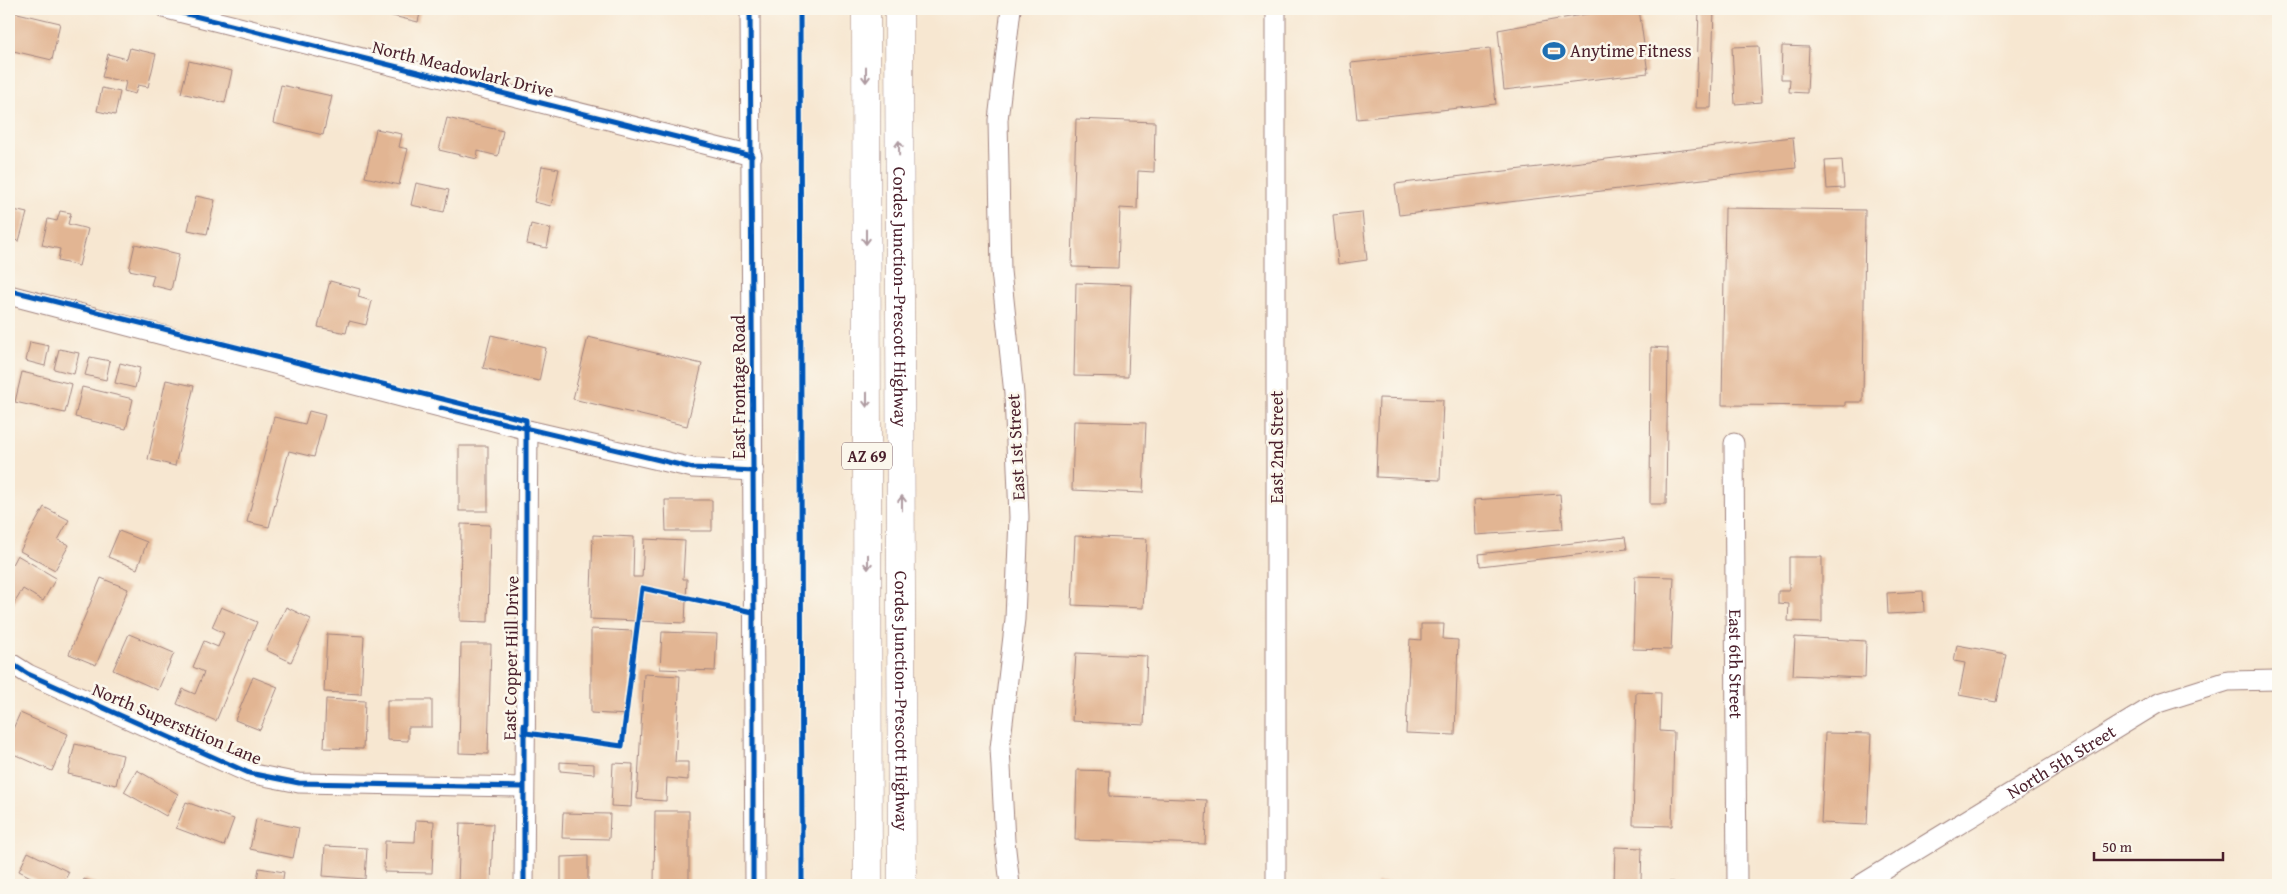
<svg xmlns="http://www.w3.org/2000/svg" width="2287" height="894" font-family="'Gentium Book Plus',serif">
  <rect width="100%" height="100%" fill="#fbf7ec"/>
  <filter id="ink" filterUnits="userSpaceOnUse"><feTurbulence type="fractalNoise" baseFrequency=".02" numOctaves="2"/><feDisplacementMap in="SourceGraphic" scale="10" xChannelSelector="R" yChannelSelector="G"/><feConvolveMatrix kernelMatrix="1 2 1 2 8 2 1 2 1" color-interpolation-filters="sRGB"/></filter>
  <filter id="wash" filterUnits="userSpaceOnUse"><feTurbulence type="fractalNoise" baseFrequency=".0096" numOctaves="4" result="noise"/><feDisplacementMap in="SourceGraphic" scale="20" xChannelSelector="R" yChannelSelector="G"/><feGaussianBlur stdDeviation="1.12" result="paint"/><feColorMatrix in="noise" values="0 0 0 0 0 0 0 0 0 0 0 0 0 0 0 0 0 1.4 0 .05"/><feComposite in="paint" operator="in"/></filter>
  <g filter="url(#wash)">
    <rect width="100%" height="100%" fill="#f7e7d1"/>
    <g id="blocks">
      <g fill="#e2b593">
        <path d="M381,9H421L418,22L380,13Z"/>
        <path d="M1614,9H1639L1648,73L1504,90L1498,30Z"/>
        <path d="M1699,9H1714L1711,108H1696Z"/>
        <path d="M9,11L60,23L52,60L9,50L13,34L9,33Z"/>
        <path d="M1759,46L1762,102L1735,104L1732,47Z"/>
        <path d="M1782,46L1809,47L1807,93L1789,92L1790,79H1781Z"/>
        <path d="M130,48L156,54L148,87L138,85L135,94L124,91L126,82L102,77L108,54L127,59Z"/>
        <path d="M1490,48L1496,104L1357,119L1351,63Z"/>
        <path d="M189,61L232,71L225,103L181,93Z"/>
        <path d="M281,85L332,96L323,135L273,123Z"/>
        <path d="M102,88L120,92L115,115L97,111Z"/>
        <path d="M447,118L503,131L498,156L478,151L477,159L439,150Z"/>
        <path d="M1076,119L1155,122L1154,172L1138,171L1137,209L1120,208L1118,268L1072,267Z"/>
        <path d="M376,129L402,134L399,147L408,149L399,185L365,177Z"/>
        <path d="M1793,137L1796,168L1399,215L1395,184Z"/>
        <path d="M1842,160L1844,188L1827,189L1825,161Z"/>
        <path d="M542,166L559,169L551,206L534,202Z"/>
        <path d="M416,183L449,190L444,212L411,205Z"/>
        <path d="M196,196L215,200L207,234L188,230Z"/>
        <path d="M1725,208L1865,210L1863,402H1845V406L1722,405Z"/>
        <path d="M9,209L27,213L19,241L9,239Z"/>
        <path d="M60,211L71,213L68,224L88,229L79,266L58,261L60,249L42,245L48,219L57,221Z"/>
        <path d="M1362,212L1367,260L1338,264L1333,215Z"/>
        <path d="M531,224L551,229L547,248L527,244Z"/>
        <path d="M135,244L179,254L171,290L151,285L154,275L129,270Z"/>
        <path d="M330,281L360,289L358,297L372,301L366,325L349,321L346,333L318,327Z"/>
        <path d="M1076,283L1131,285L1128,377L1074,376Z"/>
        <path d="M491,335L546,348L539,381L483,368Z"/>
        <path d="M588,337L702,364L687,426L573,399Z"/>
        <path d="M30,342L49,346L45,366L26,361Z"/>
        <path d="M1651,347L1668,348L1666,504H1650Z"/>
        <path d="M59,349L79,353L74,374L54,369Z"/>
        <path d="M90,357L110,361L106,380L85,375Z"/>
        <path d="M120,363L140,368L135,388L115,383Z"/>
        <path d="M22,372L72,384L65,413L15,402Z"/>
        <path d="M166,380L194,386L175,466L148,459Z"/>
        <path d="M82,387L133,399L126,429L75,417Z"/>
        <path d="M1379,398L1443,400L1440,480L1376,477Z"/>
        <path d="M309,411L325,415L314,457L289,451L269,527L247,522L274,417L305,424Z"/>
        <path d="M1074,421L1146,423L1143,493L1072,490Z"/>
        <rect x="459" y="446" width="29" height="65"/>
        <path d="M1560,494L1563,529L1476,535L1474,500Z"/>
        <path d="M665,500H712V531H666Z"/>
        <path d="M44,507L69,520L58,540L69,545L55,570L20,551Z"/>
        <path d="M461,524L490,525L488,622L460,621Z"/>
        <path d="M119,531L147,542L137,569L108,557Z"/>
        <path d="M593,535L634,537L633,577H642L644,539L685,541L683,579H687L685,623L590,619Z"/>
        <path d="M1075,536L1147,539L1143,608L1072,605Z"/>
        <path d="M1625,537L1627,549L1480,566L1479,554Z"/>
        <path d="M17,555L56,578L43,601L23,589L12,607L9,605V570Z"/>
        <path d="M1789,557H1822V622L1788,621L1789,604L1778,603V591H1789Z"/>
        <path d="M1635,576L1674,577L1671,650L1633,649Z"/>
        <path d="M101,578L128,589L96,665L69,654Z"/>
        <path d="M1923,591L1924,612L1888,614L1887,593Z"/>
        <path d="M221,607L257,622L216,721L177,704L183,689L195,694L204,672L193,667L204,641L218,647L224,633L212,627Z"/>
        <path d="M286,607L311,619L291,662L266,650Z"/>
        <path d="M1421,624H1444L1443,639L1458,640L1455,735L1406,733L1410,639L1421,640Z"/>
        <path d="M591,629L632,631L629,715L591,713Z"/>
        <path d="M662,632L717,634L715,671L660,669Z"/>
        <path d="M129,634L174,653L158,690L113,670Z"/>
        <path d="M327,634L364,636L361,694L324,692Z"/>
        <path d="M1795,637L1866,641L1865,678L1793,675Z"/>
        <path d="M461,644H491L488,754L459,753Z"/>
        <path d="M1957,645L2006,654L1996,702L1959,695L1965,663L1954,661Z"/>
        <path d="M1076,653L1147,656L1144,725L1072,721Z"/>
        <path d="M644,674L680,676L675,762H688V780L667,778L666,801L637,799Z"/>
        <path d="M253,677L278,687L260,730L235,720Z"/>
        <path d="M1636,692L1661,693L1660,731L1674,732L1672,826L1633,825Z"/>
        <path d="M326,699L365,701L363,749L324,748Z"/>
        <path d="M387,700H432V727H408V741L387,740Z"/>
        <path d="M20,713L68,734L52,771L9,752V738Z"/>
        <path d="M1825,733L1871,734L1867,825L1821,823Z"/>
        <path d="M75,744L123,755L116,785L68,774Z"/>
        <path d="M560,762L594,764V774L560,771Z"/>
        <path d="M613,763L633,764L631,807L611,806Z"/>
        <path d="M137,770L178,794L166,816L124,792Z"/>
        <path d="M1077,770L1110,771L1109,796L1207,800L1205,844L1075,840Z"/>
        <path d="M186,802L234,819L224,846L176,828Z"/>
        <path d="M655,811H689V885H654Z"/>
        <path d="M563,813L610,814L609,839L562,838Z"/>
        <path d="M256,819L299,828L293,858L250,849Z"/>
        <path d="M416,820L434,821L432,873L384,872L385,841L415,842Z"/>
        <path d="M460,823L493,824L491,885H458Z"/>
        <path d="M9,830L13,832L9,842Z"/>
        <path d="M325,846L367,848L365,879L323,876Z"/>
        <path d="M1615,847L1642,848L1641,881L1674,882V885H1614Z"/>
        <path d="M28,852L69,872L62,885H46L19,871Z"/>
        <path d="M588,856V885H561V857Z"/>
        <path d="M259,868L284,872L282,885H256Z"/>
        <path d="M84,879L100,885H82Z"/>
        <path d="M1377,882L1467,884V885H1377Z"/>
      </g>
    </g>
  </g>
  <g filter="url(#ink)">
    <use href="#blocks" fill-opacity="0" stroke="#a0837e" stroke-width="1"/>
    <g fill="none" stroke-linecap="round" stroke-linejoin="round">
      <defs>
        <g id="minor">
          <path d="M167,9L752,156"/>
          <path d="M750,9L755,885"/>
          <path d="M1276,9V885"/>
          <path d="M9,295L528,430L693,468L754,471"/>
          <path id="s1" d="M1734,443L1737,885"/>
          <path d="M9,662L28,674L249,773L299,783L523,787"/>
          <path d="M524,885L528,430"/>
          <path d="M1010,885L1005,841L1000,748L1015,619L1019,517L1014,394L1001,271L998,120L1011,9"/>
          <path id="s2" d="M1860,885L2158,703L2228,681L2278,680"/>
        </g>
        <g id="primary">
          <path d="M866,9L868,885"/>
          <path id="s3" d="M899,9L902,885"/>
        </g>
      </defs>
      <use href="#minor" stroke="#a0837e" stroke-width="21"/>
      <use href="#primary" stroke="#a0837e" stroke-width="29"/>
      <use href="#minor" stroke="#fff" stroke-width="19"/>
      <use href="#primary" stroke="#fff" stroke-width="28"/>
      <defs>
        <g id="cycleway">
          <path d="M167,9L752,156"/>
          <path d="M750,9L754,619"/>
          <path d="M800,9L802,885"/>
          <path d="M9,290L526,420V733L622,746L642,588L753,612V885"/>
          <path d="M441,408L693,468L754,471"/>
          <path d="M9,662L28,674L249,773L299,783L523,787"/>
          <path d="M524,885V725"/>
        </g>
      </defs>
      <use href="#cycleway" stroke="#fbf7ec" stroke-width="8"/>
      <use href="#cycleway" stroke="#0057b8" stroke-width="5"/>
    </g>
    <defs><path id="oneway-shaft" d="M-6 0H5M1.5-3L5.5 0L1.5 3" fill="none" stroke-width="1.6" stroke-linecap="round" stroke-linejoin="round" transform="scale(1.25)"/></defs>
    <g stroke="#ae9aa0">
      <use href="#oneway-shaft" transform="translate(866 75) rotate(90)"/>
      <use href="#oneway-shaft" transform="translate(899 148) rotate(-91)"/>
      <use href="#oneway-shaft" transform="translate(866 237) rotate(90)"/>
      <use href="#oneway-shaft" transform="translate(867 400) rotate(90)"/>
      <use href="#oneway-shaft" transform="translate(902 503) rotate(-90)"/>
      <use href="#oneway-shaft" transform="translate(868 562) rotate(90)"/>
    </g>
  </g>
  <defs>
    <symbol id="stadium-bare" viewBox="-9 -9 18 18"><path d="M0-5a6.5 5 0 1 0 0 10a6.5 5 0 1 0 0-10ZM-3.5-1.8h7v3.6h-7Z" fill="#1f6fb2" stroke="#fbf7ec" stroke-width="2.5" paint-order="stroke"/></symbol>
  </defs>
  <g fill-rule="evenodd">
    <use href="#stadium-bare" x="1538" y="35" width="32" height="32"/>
  </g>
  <g text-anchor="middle" stroke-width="5" stroke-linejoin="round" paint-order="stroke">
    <rect fill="#fbf7ec" stroke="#7f6065" stroke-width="1" x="842" y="442.5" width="50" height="27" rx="4"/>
    <g font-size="16" font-weight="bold" fill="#4a1f2b">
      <text x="867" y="462">AZ 69</text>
    </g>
    <g font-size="18" fill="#4a1f2b" stroke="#fbf7ec" text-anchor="start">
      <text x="1570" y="57">Anytime Fitness</text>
    </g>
    <g font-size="18" fill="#4a1f2b" stroke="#fbf7ec">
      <text transform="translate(463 69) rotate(14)" y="6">North Meadowlark Drive</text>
      <text dy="6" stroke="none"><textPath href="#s3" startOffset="288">Cordes Junction–Prescott Highway</textPath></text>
      <text transform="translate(739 387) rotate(-90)" y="6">East Frontage Road</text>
      <text transform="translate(1016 447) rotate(-93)" y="6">East 1st Street</text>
      <text transform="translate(1277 447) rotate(-90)" y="6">East 2nd Street</text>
      <text transform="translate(511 658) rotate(-89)" y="6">East Copper Hill Drive</text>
      <text dy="6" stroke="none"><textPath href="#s1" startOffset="221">East 6th Street</textPath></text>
      <text dy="6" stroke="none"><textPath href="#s3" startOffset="692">Cordes Junction–Prescott Highway</textPath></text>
      <text transform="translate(177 724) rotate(23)" y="6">North Superstition Lane</text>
      <text dy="6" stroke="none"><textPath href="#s2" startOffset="236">North 5th Street</textPath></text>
    </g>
  </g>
  <rect width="2287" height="894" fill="none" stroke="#fbf7ec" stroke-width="30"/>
  <path d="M2094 852v8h129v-8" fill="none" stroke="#4a1f2b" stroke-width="2.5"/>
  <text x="2102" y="852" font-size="15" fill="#4a1f2b" stroke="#fbf7ec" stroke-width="4" paint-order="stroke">50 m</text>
</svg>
